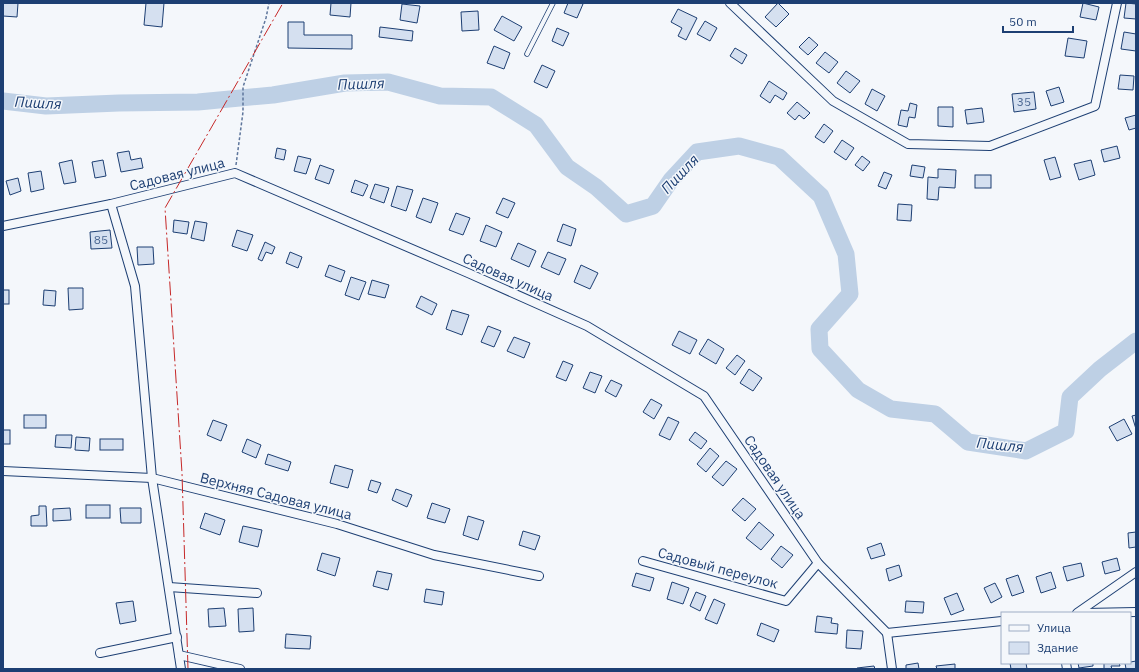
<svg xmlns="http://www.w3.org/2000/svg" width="1139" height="672" font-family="'IBM Plex Sans',sans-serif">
  <rect width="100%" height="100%" fill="#f4f7fb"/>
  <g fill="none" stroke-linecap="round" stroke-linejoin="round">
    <path stroke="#bed0e5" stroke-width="17" d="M3,101L46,106L119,103L198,102L273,95L345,83L388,82L440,96L491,97L536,125L567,167L596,187L626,214L653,206L671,180L697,152L739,146L779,157L821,196L846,254L850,294L819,329L820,349L858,390L891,409L935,414L968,442L1026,451L1066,431L1070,397L1100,369L1136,341"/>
  </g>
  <g fill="#d5e0f0" stroke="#1d3f73">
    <path d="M3,3H18L17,17L3,16Z"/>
    <path d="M146,3H164L162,27L144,25Z"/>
    <path d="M331,3H351L350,17L330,15Z"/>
    <path d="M568,3H580L583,4L577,18L564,13Z"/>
    <path d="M778,3L789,14L776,27L765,17Z"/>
    <path d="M1083,3L1099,7L1096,20L1080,17Z"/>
    <path d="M1126,3L1136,4V19L1124,18Z"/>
    <path d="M402,4L420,6L417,23L400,20Z"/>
    <path d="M678,9L697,18L686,40L678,36L682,28L671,22Z"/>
    <path d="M478,11L479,30L462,31L461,12Z"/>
    <path d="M502,16L522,27L514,41L494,30Z"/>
    <path d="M705,21L717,28L710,41L697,34Z"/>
    <path d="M288,22H304V35H352V49L288,48Z"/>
    <path d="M380,27L413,31L412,41L379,37Z"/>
    <path d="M557,28L569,33L563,46L552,41Z"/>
    <path d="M1124,32L1136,34V51L1121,49Z"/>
    <path d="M809,37L818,45L808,55L799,47Z"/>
    <path d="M1068,38L1087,41L1084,58L1065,56Z"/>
    <path d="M494,46L510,53L504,69L487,63Z"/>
    <path d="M735,48L747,55L742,64L730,56Z"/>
    <path d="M825,52L838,62L829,73L816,63Z"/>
    <path d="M542,65L555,71L547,88L534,82Z"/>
    <path d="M846,71L860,81L850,93L837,83Z"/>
    <path d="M1120,75L1134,76L1133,90L1118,89Z"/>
    <path d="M769,81L787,93L783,100L775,95L770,103L760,96Z"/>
    <path d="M1059,87L1064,102L1051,106L1046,91Z"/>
    <path d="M872,89L885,96L877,111L865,104Z"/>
    <path d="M1034,92L1036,109L1014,112L1012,94Z"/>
    <path d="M797,102L810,113L804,119L799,115L795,120L787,113Z"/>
    <path d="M910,103L917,105L915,118L909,117L907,127L898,125L901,110L908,111Z"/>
    <path d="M938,107H953V127L938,126Z"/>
    <path d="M982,108L984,122L967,124L965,110Z"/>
    <path d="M1136,115V128L1129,130L1125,118Z"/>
    <path d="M824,124L833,131L824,143L815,137Z"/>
    <path d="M842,140L854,148L846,160L834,152Z"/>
    <path d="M1117,146L1120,158L1104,162L1101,150Z"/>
    <path d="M277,148L286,150L284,160L275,158Z"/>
    <path d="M129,151L131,160L141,158L143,168L121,172L117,153Z"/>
    <path d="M298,156L311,159L306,174L294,171Z"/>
    <path d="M862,156L870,162L863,171L855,165Z"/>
    <path d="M1055,157L1061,177L1050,180L1044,160Z"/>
    <path d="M72,160L76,182L64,184L59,163Z"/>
    <path d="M103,160L106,176L95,178L92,162Z"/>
    <path d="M1091,160L1095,175L1079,180L1074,164Z"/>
    <path d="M320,165L334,170L329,184L315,179Z"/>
    <path d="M912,165L925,167L923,178L910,176Z"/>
    <path d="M938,169L956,170L955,188L939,187L938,200L927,199L928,177L938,178Z"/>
    <path d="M41,171L44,189L31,192L28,173Z"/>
    <path d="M884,172L892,175L886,189L878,186Z"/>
    <rect x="975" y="175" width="16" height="13"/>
    <path d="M18,178L21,191L10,195L6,181Z"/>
    <path d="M355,180L368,185L363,196L351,192Z"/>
    <path d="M375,184L389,188L384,203L370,198Z"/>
    <path d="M397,186L413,190L406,211L391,206Z"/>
    <path d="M423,198L438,203L431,223L416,217Z"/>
    <path d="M503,198L515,203L508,218L496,213Z"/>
    <path d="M898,204L912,205L911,221L897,220Z"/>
    <path d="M456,213L470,218L463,235L449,230Z"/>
    <path d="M174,220L189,222L187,234L173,232Z"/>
    <path d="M195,221L207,223L204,241L191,238Z"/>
    <path d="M563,224L576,229L571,246L557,241Z"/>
    <path d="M486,225L502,232L496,247L480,241Z"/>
    <path d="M110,230L112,248L91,249L90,232Z"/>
    <path d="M237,230L253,235L247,251L232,246Z"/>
    <path d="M265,242L275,247L272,254L266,252L262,261L258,259Z"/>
    <path d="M518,243L536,251L529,267L511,259Z"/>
    <path d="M137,247H153L154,264L138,265Z"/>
    <path d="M290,252L302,257L298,268L286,263Z"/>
    <path d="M548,252L566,259L559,275L541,267Z"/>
    <path d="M329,265L345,271L341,282L325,276Z"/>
    <path d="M581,265L598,273L590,289L574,282Z"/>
    <path d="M351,277L366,282L359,300L345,295Z"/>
    <path d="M372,280L389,285L385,298L368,294Z"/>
    <path d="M68,288H83V309L69,310Z"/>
    <rect x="3" y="290" width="6" height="14"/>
    <path d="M44,290L56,291L55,306L43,305Z"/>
    <path d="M421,296L437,304L432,315L416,307Z"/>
    <path d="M452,310L469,315L462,335L446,329Z"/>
    <path d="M488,326L501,331L494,347L481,342Z"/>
    <path d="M679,331L697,340L690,354L672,345Z"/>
    <path d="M514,337L530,343L524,358L507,351Z"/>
    <path d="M708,339L724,349L716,364L699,354Z"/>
    <path d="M737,355L745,361L735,375L726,368Z"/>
    <path d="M563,361L573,365L566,381L556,377Z"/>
    <path d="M749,369L762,378L753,391L740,383Z"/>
    <path d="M590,372L602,376L595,393L583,388Z"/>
    <path d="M611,380L622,385L616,397L605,391Z"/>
    <path d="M651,399L662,405L654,419L643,412Z"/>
    <rect x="24" y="415" width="22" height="13"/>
    <path d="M1136,415V429L1132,416Z"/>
    <path d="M668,417L679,422L670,440L659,435Z"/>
    <path d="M1124,419L1132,434L1117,441L1109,427Z"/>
    <path d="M213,420L227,425L221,441L207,435Z"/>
    <rect x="3" y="430" width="7" height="14"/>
    <path d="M695,432L707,441L701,449L689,440Z"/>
    <path d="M56,435H72L71,448L55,447Z"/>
    <path d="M76,437L90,438L89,451L75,450Z"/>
    <rect x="100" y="439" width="23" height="11"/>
    <path d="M247,439L261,445L256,458L242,452Z"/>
    <path d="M710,448L719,456L706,472L697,464Z"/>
    <path d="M268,454L291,462L288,471L265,464Z"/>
    <path d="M726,461L737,469L723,486L712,477Z"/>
    <path d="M335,465L353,470L348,488L330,483Z"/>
    <path d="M371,480L381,483L377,493L368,490Z"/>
    <path d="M396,489L412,495L407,507L392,500Z"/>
    <path d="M743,498L756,509L745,521L732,510Z"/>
    <path d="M432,503L450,509L445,523L427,518Z"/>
    <rect x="86" y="505" width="24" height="13"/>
    <path d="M39,506H46L47,526H31V516L39,515Z"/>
    <path d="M70,508L71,520L53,521V509Z"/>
    <path d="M120,508H141V523H121Z"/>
    <path d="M205,513L225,520L220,535L200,528Z"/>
    <path d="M468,516L484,521L478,540L463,535Z"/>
    <path d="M759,522L774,535L761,550L746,538Z"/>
    <path d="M243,526L262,530L258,547L239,542Z"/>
    <path d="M523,531L540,536L535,550L519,545Z"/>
    <path d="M1136,532V547L1129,548L1128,533Z"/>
    <path d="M881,543L885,555L871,559L867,548Z"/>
    <path d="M781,546L793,555L782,568L771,559Z"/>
    <path d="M322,553L340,558L335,576L317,570Z"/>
    <path d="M1117,558L1120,570L1105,574L1102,562Z"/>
    <path d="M1081,563L1084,576L1067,581L1063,567Z"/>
    <path d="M899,565L902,576L889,581L886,569Z"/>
    <path d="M377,571L392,574L388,590L373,586Z"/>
    <path d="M1051,572L1056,588L1041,593L1036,577Z"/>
    <path d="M636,573L654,578L650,591L632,586Z"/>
    <path d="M1018,575L1024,592L1012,596L1006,579Z"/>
    <path d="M672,582L689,588L683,604L667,599Z"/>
    <path d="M995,583L1002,597L991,603L984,588Z"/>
    <path d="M426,589L444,592L442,605L424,602Z"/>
    <path d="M696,592L706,596L700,611L690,606Z"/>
    <path d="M957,593L964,610L951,615L944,598Z"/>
    <path d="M714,599L725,604L717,624L705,619Z"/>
    <path d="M133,601L136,621L120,624L116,603Z"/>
    <path d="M906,601L924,602L923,613L905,612Z"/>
    <path d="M224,608L226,626L209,627L208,609Z"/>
    <path d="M253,608L254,631L239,632L238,609Z"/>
    <path d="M817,616L832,618L831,623L838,624L837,634L815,632Z"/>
    <path d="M761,623L779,630L774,642L757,635Z"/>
    <path d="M847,630L863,631L861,649L846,648Z"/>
    <path d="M286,634L311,636L310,649L285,648Z"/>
    <path d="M1136,661V669H1126L1125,663Z"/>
    <path d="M918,663L919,669H906V665Z"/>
    <path d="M1010,663H1026L1027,669H1011Z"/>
    <path d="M1078,663H1093V666L1079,668Z"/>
    <path d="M1104,663H1119L1120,666H1111L1112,669H1104Z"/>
    <path d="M955,664V669H937L936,666Z"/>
    <path d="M874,666L875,669H858L857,668Z"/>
  </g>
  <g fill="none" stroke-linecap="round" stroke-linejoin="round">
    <defs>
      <path id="lane" d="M527,54L553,3"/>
      <g id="street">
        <path d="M730,3L833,101L908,144L990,146L1095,106L1117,3"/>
        <path d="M111,204L135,286L152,478L181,669"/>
        <path d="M3,226L111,204L235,173L468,273L587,326L704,396L818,563L887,633"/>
        <path d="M3,471L152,478L337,524L434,555L539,576"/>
        <path d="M643,561L786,601L818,563"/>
        <path d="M169,587L257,593"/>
        <path d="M1077,613L1136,572"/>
        <path d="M1085,613L1136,612"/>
        <path d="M887,633L1002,621"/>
        <path d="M887,633L892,669"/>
        <path d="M100,653L177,637"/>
        <path d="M179,655L240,669"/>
        <path d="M1066,663L1067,669"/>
      </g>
    </defs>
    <use href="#lane" stroke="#1d3f73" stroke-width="5.5"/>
    <use href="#street" stroke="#1d3f73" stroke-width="10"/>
    <path stroke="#5e769c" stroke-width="1.5" stroke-dasharray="3 2" stroke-linecap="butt" d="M236,165L243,112V87L266,18L269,3"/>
    <use href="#lane" stroke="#f4f7fb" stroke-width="4"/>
    <use href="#street" stroke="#f4f7fb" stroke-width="8"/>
    <path stroke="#c62828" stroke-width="1" stroke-dasharray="14 3 2 3" stroke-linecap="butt" d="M188,669L182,473L165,208L283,3"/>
  </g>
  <g text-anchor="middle" stroke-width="3" stroke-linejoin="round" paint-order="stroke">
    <g font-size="12" fill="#4b6792">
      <text x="1024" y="106">35</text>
      <text x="101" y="244">85</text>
    </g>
    <g font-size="14" fill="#1d3f73" stroke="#f4f7fb">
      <text transform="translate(177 174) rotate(-14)" y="5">Садовая улица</text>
      <text transform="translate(508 277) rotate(24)" y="5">Садовая улица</text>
      <text transform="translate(775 477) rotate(56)" y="5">Садовая улица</text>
      <text transform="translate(276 496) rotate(14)" y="5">Верхняя Садовая улица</text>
      <text transform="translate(718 568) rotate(15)" y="5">Садовый переулок</text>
    </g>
    <g font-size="15" font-style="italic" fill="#1d3f73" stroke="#f4f7fb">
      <text transform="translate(361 84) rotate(-2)" y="5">Пишля</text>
      <text transform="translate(38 103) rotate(3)" y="5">Пишля</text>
      <text transform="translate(680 174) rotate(-47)" y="5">Пишля</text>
      <text transform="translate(1000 445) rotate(6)" y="5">Пишля</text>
    </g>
  </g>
  <rect width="1139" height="672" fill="none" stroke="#1d3f73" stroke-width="8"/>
  <rect x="1001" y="612" width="130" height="52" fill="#f4f7fb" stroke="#9eadc5"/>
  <rect x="1009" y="625" width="20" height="6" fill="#f4f7fb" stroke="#9eadc5"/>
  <text x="1037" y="632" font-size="12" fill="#1d3f73">Улица</text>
  <rect x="1009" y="642" width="20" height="12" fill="#d5e0f0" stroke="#9eadc5"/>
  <text x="1037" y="652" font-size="12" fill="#1d3f73">Здание</text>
  <path d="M1003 26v6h70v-6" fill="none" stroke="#1d3f73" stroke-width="2"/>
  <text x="1009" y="26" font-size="12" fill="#1d3f73" stroke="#f4f7fb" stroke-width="3" paint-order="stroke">50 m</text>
</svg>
